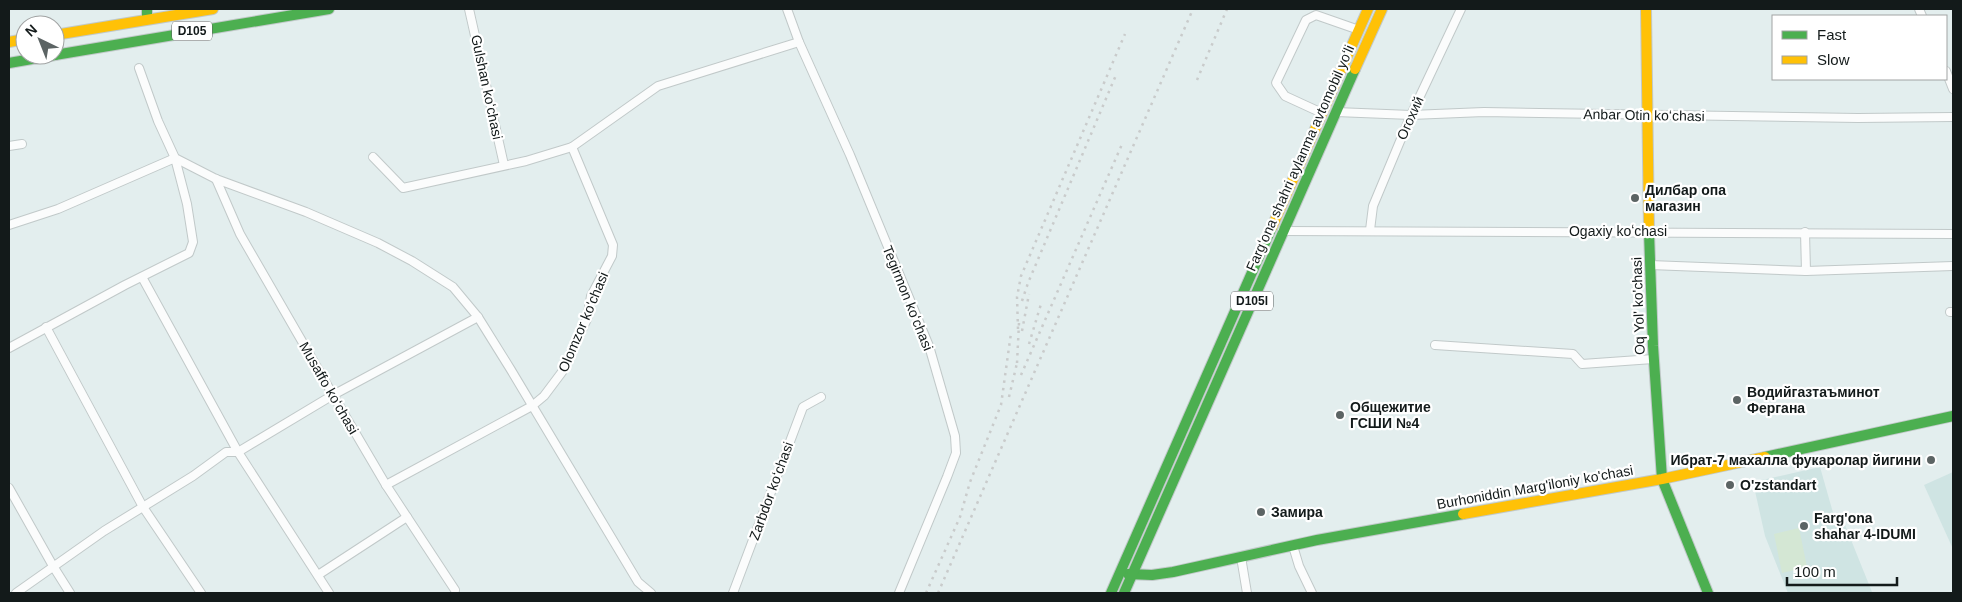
<svg xmlns="http://www.w3.org/2000/svg" width="1962" height="602" font-family="Arial,sans-serif">
  <rect width="100%" height="100%" fill="#e3eeee"/>
  <g fill="#cfe4e3">
    <path d="M1820,467L1834,516L1841,515L1872,592L1868,593H1788L1765,536L1753,482Z"/>
    <path d="M1953,472V549L1924,485Z"/>
  </g>
  <path fill="#d4e7d4" d="M1799,528L1807,567L1782,573L1774,534Z"/>
  <g fill="none" stroke-linecap="round" stroke-linejoin="round">
    <defs>
      <g id="street">
        <path d="M469,9L504,165"/>
        <path d="M787,9L799,42L850,155L929,346L955,436L956,453L947,477L899,593"/>
        <path d="M1919,9L1922,16"/>
        <path d="M139,68L158,121L175,158L216,179L306,212L378,243L412,261L453,287L478,317L511,370L638,582L651,593"/>
        <path d="M1946,71L1953,89"/>
        <path d="M1336,112L1411,115L1484,112L1858,118L1953,117"/>
        <path d="M1322,113L1285,96L1276,83L1306,20L1316,15L1359,30"/>
        <path d="M9,146L22,144"/>
        <path d="M373,157L403,188L526,161L572,147L658,86L799,42"/>
        <path d="M216,179L240,234L333,395L386,485L455,590"/>
        <path d="M9,225L58,209L175,158L187,204L193,242L189,253L125,285L9,348"/>
        <path d="M1370,230L1373,206L1411,115L1461,9"/>
        <path d="M1282,231L1953,234"/>
        <path d="M1805,232L1806,271"/>
        <path d="M1650,265L1806,271L1953,266"/>
        <path d="M142,277L238,452L329,593"/>
        <path d="M1950,312H1953"/>
        <path d="M46,327L143,507L201,593"/>
        <path d="M1435,345L1573,354L1582,364L1653,359"/>
        <path d="M386,485L532,406L544,396L562,372L587,319L591,296L612,256L613,245L572,147"/>
        <path d="M9,488L53,566L70,593"/>
        <path d="M1293,546L1299,566L1312,593"/>
        <path d="M1241,557L1247,593"/>
        <path d="M318,575L407,517"/>
        <path d="M16,593L104,531L193,476L226,452H238L333,395L478,317"/>
        <path d="M733,593L803,407L821,397"/>
      </g>
      <g id="fast">
        <path d="M147,9V19"/>
        <path d="M55,55L329,9"/>
        <path d="M9,63L55,55"/>
        <path d="M1649,232L1653,346L1662,479L1708,593"/>
        <path d="M1765,457L1953,416"/>
        <path d="M1128,574L1152,575L1173,572L1317,540L1463,514"/>
        <path d="M1111,593L1272,227"/>
        <path d="M1124,593C1202,419 1277,243 1355,69"/>
      </g>
      <g id="slow">
        <path d="M1646,9L1649,232"/>
        <path d="M55,35L213,9"/>
        <path d="M9,42L25,39"/>
        <path d="M1355,69L1382,9"/>
        <path d="M1272,227L1368,9"/>
        <path d="M1463,514L1662,479L1765,457"/>
      </g>
    </defs>
    <use href="#street" stroke="#c1c9c9" stroke-width="10"/>
    <use href="#fast" stroke="#c1c9c9" stroke-width="12"/>
    <use href="#slow" stroke="#c1c9c9" stroke-width="12"/>
    <use href="#street" stroke="#fbfcfc" stroke-width="8"/>
    <use href="#fast" stroke="#4caf50" stroke-width="10"/>
    <use href="#slow" stroke="#ffc107" stroke-width="10"/>
    <g stroke="#c9cbcb" stroke-width="2.5" stroke-dasharray="2.5 5" stroke-linecap="butt">
      <path d="M1197,80L1227,9"/>
      <path d="M1022,301L1028,283L1116,75"/>
      <path d="M1018,329L1017,297L1021,276L1125,34"/>
      <path d="M1022,331L1029,294"/>
      <path d="M1029,344L1041,304"/>
      <path d="M1017,363L1019,323"/>
      <path d="M1021,375L1123,142"/>
      <path d="M1009,397L1017,363"/>
      <path d="M926,593L960,517L970,482L1001,405L1011,333"/>
      <path d="M938,593L1193,9"/>
    </g>
  </g>
  <g fill="#5c6464" stroke="#fff" stroke-width="2">
    <circle cx="1635" cy="198" r="5"/>
    <circle cx="1737" cy="400" r="5"/>
    <circle cx="1340" cy="415" r="5"/>
    <circle cx="1931" cy="460" r="5"/>
    <circle cx="1730" cy="485" r="5"/>
    <circle cx="1261" cy="512" r="5"/>
    <circle cx="1804" cy="526" r="5"/>
  </g>
  <g text-anchor="middle" stroke-width="4.5" stroke-linejoin="round" paint-order="stroke">
    <g fill="#fff" stroke="#5a5f5f" stroke-width="1">
      <rect x="172" y="21.5" width="40" height="19" rx="4"/>
      <rect x="1231" y="291.5" width="42" height="19" rx="4"/>
    </g>
    <g font-size="12" font-weight="bold" fill="#131a1a">
      <text x="192" y="35">D105</text>
      <text x="1252" y="305">D105l</text>
    </g>
    <g font-size="14" fill="#131a1a" stroke="#fff">
      <text transform="translate(487 87) rotate(78)" y="5">Gulshan koʻchasi</text>
      <text transform="translate(1644 115) rotate(1)" y="5">Anbar Otin koʻchasi</text>
      <text transform="translate(1410 118) rotate(-66)" y="5">Огохий</text>
      <text transform="translate(1300 158) rotate(-66)" y="5">Fargʻona shahri aylanma avtomobil yoʻli</text>
      <text x="1618" y="236">Ogaxiy koʻchasi</text>
      <text transform="translate(908 298) rotate(68)" y="5">Tegirmon koʻchasi</text>
      <text transform="translate(1638 306) rotate(-92)" y="5">Oq Yol' ko'chasi</text>
      <text transform="translate(583 322) rotate(-67)" y="5">Olomzor ko'chasi</text>
      <text transform="translate(329 388) rotate(60)" y="5">Musaffo koʻchasi</text>
      <text transform="translate(1535 487) rotate(-10)" y="5">Burhoniddin Marg'iloniy ko'chasi</text>
      <text transform="translate(771 491) rotate(-70)" y="5">Zarbdor koʻchasi</text>
    </g>
    <g font-size="14" font-weight="bold" fill="#131a1a" stroke="#fff" text-anchor="start">
      <text x="1645" y="195">Дилбар опа<tspan x="1645" dy="16">магазин</tspan></text>
      <text x="1747" y="397">Водийгазтаъминот<tspan x="1747" dy="16">Фергана</tspan></text>
      <text x="1350" y="412">Общежитие<tspan x="1350" dy="16">ГСШИ №4</tspan></text>
      <text x="1921" y="465" text-anchor="end">Ибрат-7 махалла фукаролар йигини</text>
      <text x="1740" y="490">O'zstandart</text>
      <text x="1271" y="517">Замира</text>
      <text x="1814" y="523">Farg'ona<tspan x="1814" dy="16">shahar 4-IDUMI</tspan></text>
    </g>
  </g>
  <rect width="1962" height="602" fill="none" stroke="#131a1a" stroke-width="20"/>
  <rect x="1772" y="15" width="175" height="65" fill="#ffffff" stroke="#a1a3a3"/>
  <rect x="1782" y="31" width="25" height="8" fill="#4caf50" stroke="#a1a3a3"/>
  <text x="1817" y="40" font-size="15" fill="#131a1a">Fast</text>
  <rect x="1782" y="56" width="25" height="8" fill="#ffc107" stroke="#a1a3a3"/>
  <text x="1817" y="65" font-size="15" fill="#131a1a">Slow</text>
  <g transform="translate(40 40) rotate(317)"><circle r="24" fill="#ffffff" stroke="#a1a3a3"/>
  <path d="M0-4L9 19L0 12L-9 19Z" fill="#5c6464"/>
  <text y="-8" font-size="14" font-weight="bold" text-anchor="middle" fill="#131a1a">N</text>
  </g>
  <path d="M1787 577v8h110v-8" fill="none" stroke="#131a1a" stroke-width="2.5"/>
  <text x="1794" y="577" font-size="15" fill="#131a1a" stroke="#ffffff" stroke-width="4" paint-order="stroke">100 m</text>
</svg>
